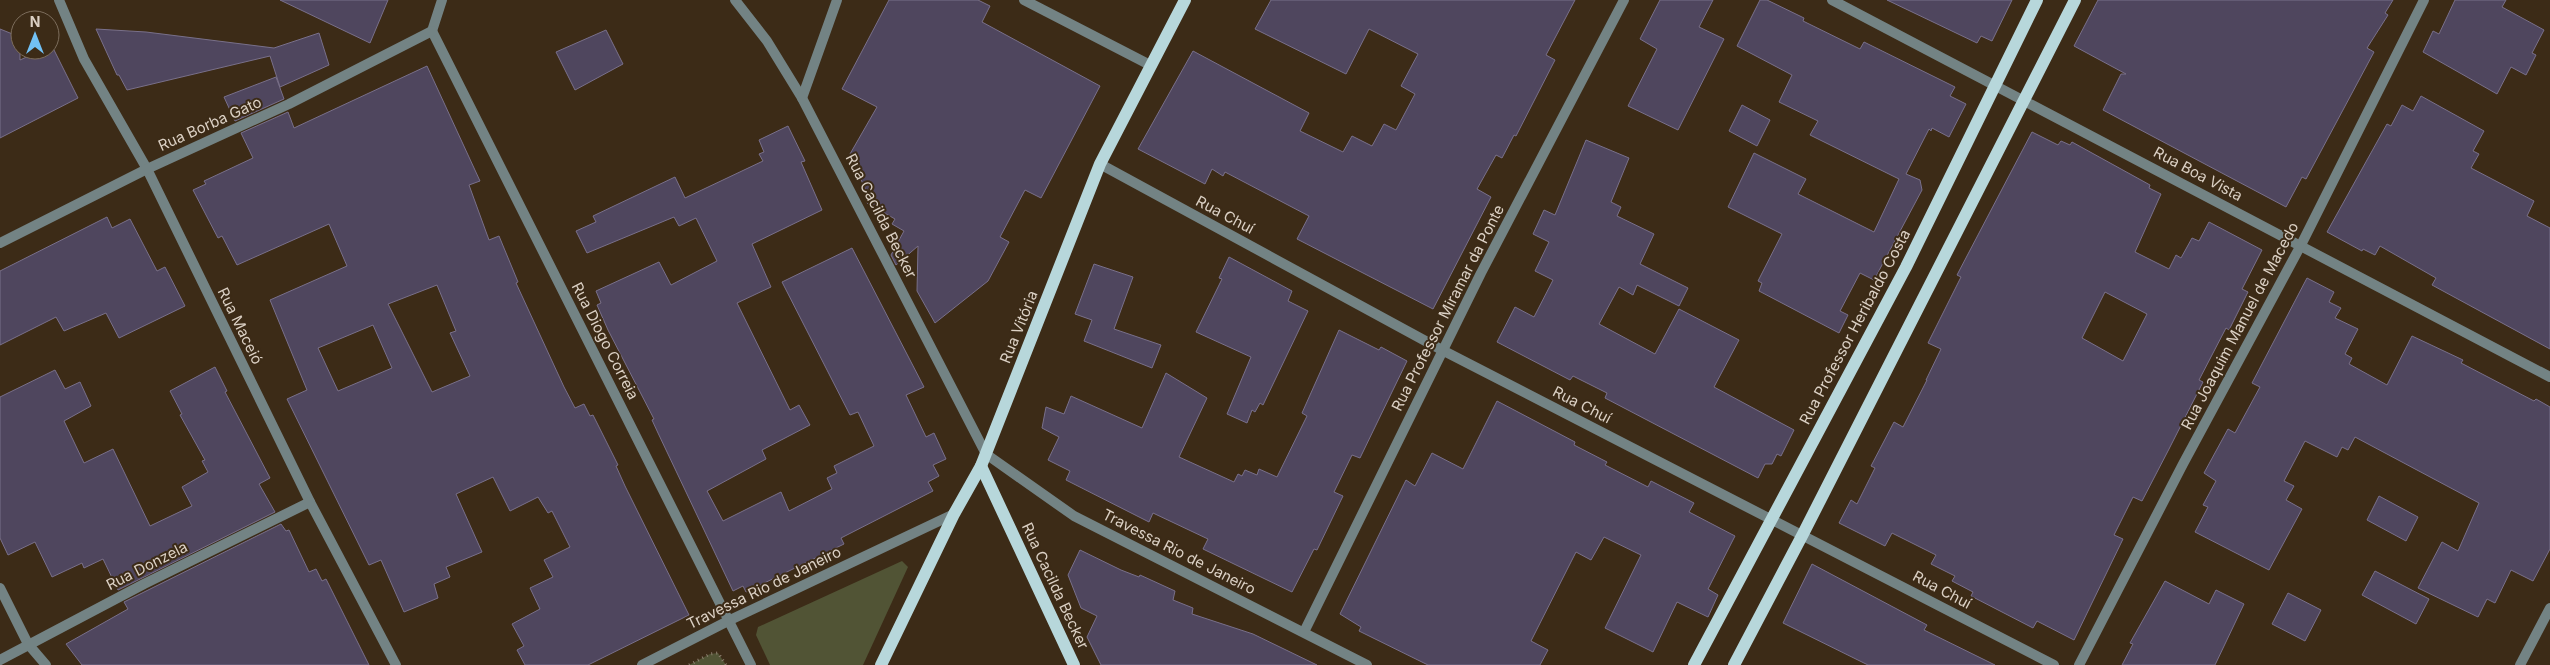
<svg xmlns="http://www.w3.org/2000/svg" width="2550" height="665" font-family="Inter,sans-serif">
  <rect width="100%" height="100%" fill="#3c2b17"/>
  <g fill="#515435">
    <path d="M902,561L908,567L863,665H770L756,635L758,627Z"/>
    <path d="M718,653L726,665H689L710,654Z"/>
  </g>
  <g fill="#4f465e" stroke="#79708a" fill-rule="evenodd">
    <path d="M280,0H388L370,43Z"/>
    <path d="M889,0H978L990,6L982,22L1100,86L1041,198L1025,190L1000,237L1009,242L988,281L935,323L917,291L918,246L896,265L891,255L904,231L892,224L895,219L867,203L869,198L850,154L877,107L842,89Z"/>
    <path d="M1271,0H1575L1546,55L1555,60L1516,136L1514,135L1502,158L1496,155L1477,189L1491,197L1433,309L1297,239L1309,216L1225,172L1223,176L1212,169L1205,184L1138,149L1193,51L1309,113L1300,131L1343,152L1352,136L1372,146L1384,124L1396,130L1415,94L1401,86L1418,54L1369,29L1346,74L1255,29Z"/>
    <path d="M1660,0H1713L1699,27L1724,39L1678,130L1628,106L1657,49L1640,39Z"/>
    <path d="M1760,0H1767L1804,18L1803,21L1860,49L1864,42L1955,87L1950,96L1966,104L1949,137L1932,128L1931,131L1929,129L1906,174L1920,180L1922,190L1874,280L1860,273L1840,311L1848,315L1839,333L1759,291L1762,283L1758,281L1782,234L1728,207L1754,153L1806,179L1798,194L1874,232L1899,179L1810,135L1818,121L1779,102L1792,75L1737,46Z"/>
    <path d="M1887,0H2012L1992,41L1981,36L1977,43Z"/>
    <path d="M2098,0H2393L2385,13L2388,15L2367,48L2374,52L2306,179L2302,177L2286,207L2103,110L2121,74H2126L2074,46Z"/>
    <path d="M2455,0H2506L2502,7L2544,30L2532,53L2536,55L2526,75L2511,67L2497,94L2423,52L2433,31L2439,34Z"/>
    <path d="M0,29L20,37V60L42,50H50L52,46L78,98L0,138Z"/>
    <path d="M96,29L146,32L274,48L319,33L329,65L280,87L270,56L127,90L119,75H117Z"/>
    <path d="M606,30L623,64L575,90L556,52Z"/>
    <path d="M427,66L480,181L469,185L489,240L499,236L518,282L516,283L564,387L575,408L584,404L590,416L593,415L618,465L616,466L625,486L689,615L588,665H525L517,650L524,646L512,624L540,609L530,588L553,577L544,560L570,547L552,511L548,513L538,497L510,511L493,477L456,494L482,552L446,567L450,577L434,584L438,598L404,612L381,560L369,565L287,399L307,390L270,300L347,266L329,224L237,265L222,236L218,238L193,190L206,184L204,181L253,158L241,133L288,112L294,128ZM437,285L456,331L450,333L470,376L432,392L388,304ZM373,325L392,368L338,391L318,348Z"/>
    <path d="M276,77L284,99L235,121L224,97Z"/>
    <path d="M2421,96L2484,131L2473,151L2479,154L2471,168L2534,201L2527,216L2550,228V349L2432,285L2436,278L2380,246L2375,255L2363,249L2362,251L2327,232L2387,124L2391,126L2402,105L2413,111Z"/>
    <path d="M1742,105L1770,120L1757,146L1729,131Z"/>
    <path d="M788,126L805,161L801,162L822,210L752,244L771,287L737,303L790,410L799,405L810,425L762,450L766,459L707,491L723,521L781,492L789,511L832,489L827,478L837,473L834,466L874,446L858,412L850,415L782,282L852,248L924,387L906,395L926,437L934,433L946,459L933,465L939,476L928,482L933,491L841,538L844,544L746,592L743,586L733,591L658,433L652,420L654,419L608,330L597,305L601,303L596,291L659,262L671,285L717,261L696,218L679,226L674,217L587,253L576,231L596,222L593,216L675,177L685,198L763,161L759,154L764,152L759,140Z"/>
    <path d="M2032,132L2058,145L2061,141L2070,145L2072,142L2150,185L2149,188L2161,194L2135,252L2169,269L2176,255L2181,258L2192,238L2199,241L2209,222L2262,250L2242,289L2248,292L2229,330L2226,328L2199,380L2203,382L2169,449L2142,501L2133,497L2114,535L2123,539L2074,640L2037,621L2033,628L1971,596L1973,592L1952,581L1955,576L1931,564L1936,555L1892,533L1885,546L1839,523L1851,500L1857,504L1875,468L1871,466L1894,422L1903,427L1927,380H1926L1941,349L1928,343L1961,277L1957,275ZM2105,292L2147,314L2123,361L2082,338Z"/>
    <path d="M1586,140L1629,158L1611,202L1621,207L1617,216L1654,234L1640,264L1688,288L1679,306L1637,285L1633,295L1619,287L1599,324L1655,354L1679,309L1739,340L1714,387L1794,430L1781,456L1777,454L1772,464H1765L1758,478L1605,398L1607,393L1573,376L1570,380L1497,342L1515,307L1534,317L1553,280L1535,271L1549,242L1533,234L1544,210L1555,215Z"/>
    <path d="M107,217L112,228L130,219L157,271L165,267L185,306L119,338L106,313L64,331L56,317L0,345V271Z"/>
    <path d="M1229,257L1292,291L1288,301L1308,311L1263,405L1260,403L1255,412L1252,410L1247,423L1227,414L1251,357L1196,332L1222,279L1219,278Z"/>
    <path d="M1094,264L1133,277L1114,329L1161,345L1152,368L1084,341L1092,320L1075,314Z"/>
    <path d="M2307,278L2334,292L2329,302L2341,308L2335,318L2358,329L2345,354L2352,358L2349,364L2387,385L2412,336L2463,360L2461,363L2534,401L2536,399L2550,407V549L2533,581L2511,570L2495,603L2487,599L2478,617L2418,588L2442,542L2458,551L2479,503L2355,437L2348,450L2342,447L2337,457L2305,441L2284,481L2294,486L2286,500L2302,509L2269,570L2195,532L2208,507L2203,505L2216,481L2204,473L2228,429L2235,433L2260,387L2252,383Z"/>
    <path d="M1339,330L1379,350L1381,347L1407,361L1360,458L1352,455L1334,492L1343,496L1317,550L1314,549L1292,592L1203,549L1208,539L1153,513L1149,522L1066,480L1070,471L1048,460L1059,437L1042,428L1046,407L1064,414L1071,396L1142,428L1166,373L1207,398L1179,457L1234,482L1238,474L1242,476L1245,470L1257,475L1259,469L1277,477L1307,416L1302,413Z"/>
    <path d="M215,367L227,391L225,392L270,478L259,484L275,512L118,590L103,559L84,568L82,563L52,577L35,542L8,555L0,538V397L55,370L65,389L80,382L91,406L64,421L84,463L113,449L150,526L192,506L182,487L208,472L202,461L205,460L180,415L182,414L170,391Z"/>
    <path d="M1497,401L1575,442L1574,445L1607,462L1605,465L1648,487L1651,481L1694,503L1689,512L1735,536L1708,589L1718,595L1708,617L1677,602L1653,652L1605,628L1641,555L1604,537L1591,560L1576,552L1531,641L1548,650L1540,665H1428L1359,631L1361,627L1340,614L1406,480L1415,486L1432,453L1463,469Z"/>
    <path d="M2379,496L2418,517L2406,541L2367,520Z"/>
    <path d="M281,524L286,531L289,530L309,572L316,569L322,581L326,579L369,665H82L66,644L128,609L124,602Z"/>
    <path d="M1080,550L1121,570L1139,577L1140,575L1175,591L1173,600L1193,608L1192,614L1253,634L1317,665H1101L1087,637L1097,616L1081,608L1068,575Z"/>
    <path d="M1812,564L1927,625L1924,630L1995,665H1868L1783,623Z"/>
    <path d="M2375,571L2429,599L2416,624L2362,595Z"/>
    <path d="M2165,581L2209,604L2216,590L2244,604L2215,665H2122L2133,644L2130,643Z"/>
    <path d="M2288,593L2321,610L2305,641L2272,624Z"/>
  </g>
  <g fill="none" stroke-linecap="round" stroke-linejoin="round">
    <path stroke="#8f8171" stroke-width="3" stroke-dasharray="1 4" stroke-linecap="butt" d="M689,665L710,654L718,653L726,665"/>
    <g stroke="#738384" stroke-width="10">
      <path d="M59,0L84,59L147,169L310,502L396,665"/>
      <path d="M735,0L767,41L802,98L986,454L1074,516L1367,665"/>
      <path d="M1024,0L1150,65"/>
      <path d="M1832,0L2550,377"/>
      <path d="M432,31L751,665"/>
      <path d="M432,31L442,0"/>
      <path d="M802,98L837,0"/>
      <path d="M1100,164L1442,350L2054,665"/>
      <path d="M0,243L147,169L289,104L432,31"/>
      <path d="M0,588L28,644L46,665"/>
      <path d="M1304,632L1481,273L1624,0"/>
      <path d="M0,660L144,584L310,502"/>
      <path d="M642,665L730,620L954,514"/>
      <path d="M2079,665L2183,464L2301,245L2424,0"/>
      <path d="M2520,665L2550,608"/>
    </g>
    <g stroke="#b7d7db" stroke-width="12">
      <path d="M981,466L1074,665"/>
      <path d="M881,665L954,514L981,466L1100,164L1185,0"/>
      <path d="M1694,665L1906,267L2037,0"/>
      <path d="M1734,665L1803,534L2075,0"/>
    </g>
  </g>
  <g text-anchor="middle" stroke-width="4" stroke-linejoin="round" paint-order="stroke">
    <g font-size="15" fill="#dbd0c4" stroke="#3c2b17">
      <text transform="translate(210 124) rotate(-24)" y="5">Rua Borba Gato</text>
      <text transform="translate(2198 174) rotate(28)" y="5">Rua Boa Vista</text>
      <text transform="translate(1225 215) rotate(28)" y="5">Rua Chuí</text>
      <text transform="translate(881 216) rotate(63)" y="5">Rua Cacilda Becker</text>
      <text transform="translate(1448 308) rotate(-63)" y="5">Rua Professor Miramar da Ponte</text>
      <text transform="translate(240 326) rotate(64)" y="5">Rua Maceió</text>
      <text transform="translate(2240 326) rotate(-62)" y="5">Rua Joaquim Manuel de Macedo</text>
      <text transform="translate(1019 327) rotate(-68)" y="5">Rua Vitória</text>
      <text transform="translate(1855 327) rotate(-62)" y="5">Rua Professor Heribaldo Costa</text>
      <text transform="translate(605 341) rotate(63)" y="5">Rua Diogo Correia</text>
      <text transform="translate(1582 405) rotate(27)" y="5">Rua Chuí</text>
      <text transform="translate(1179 552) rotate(27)" y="5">Travessa Rio de Janeiro</text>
      <text transform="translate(147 566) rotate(-27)" y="5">Rua Donzela</text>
      <text transform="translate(1055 586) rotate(65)" y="5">Rua Cacilda Becker</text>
      <text transform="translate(764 588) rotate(-26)" y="5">Travessa Rio de Janeiro</text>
      <text transform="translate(1942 590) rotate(28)" y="5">Rua Chuí</text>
    </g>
  </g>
  <g transform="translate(35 35)"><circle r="24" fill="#3c2b17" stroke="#7c6d5c"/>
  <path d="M0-4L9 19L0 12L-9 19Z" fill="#72c1f5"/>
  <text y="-8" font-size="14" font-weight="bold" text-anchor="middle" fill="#dbd0c4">N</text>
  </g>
</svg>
